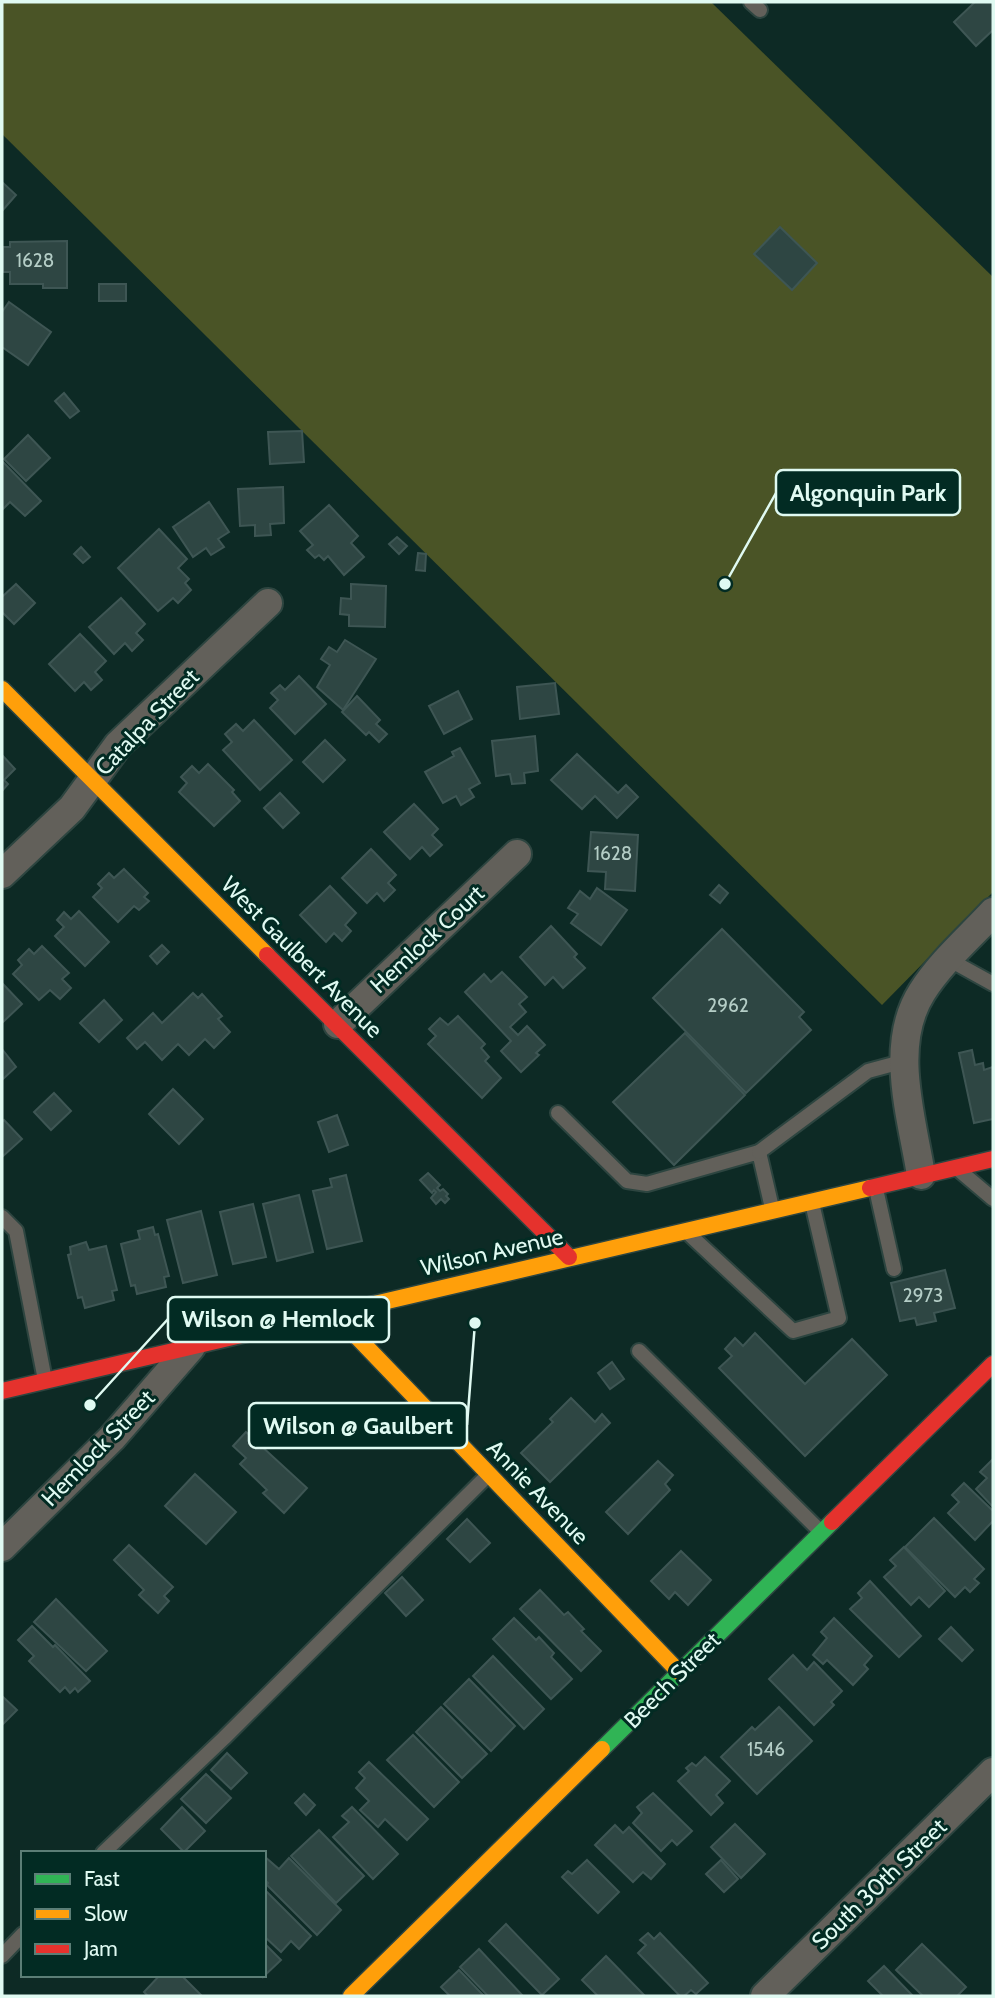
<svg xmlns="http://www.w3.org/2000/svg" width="995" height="1998" font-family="Cabin,sans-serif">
  <rect width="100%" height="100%" fill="#0d2a25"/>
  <path fill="#4a5426" d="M2,2H711L993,277V892L882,1005L2,134Z"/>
  <g fill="#2e4643" stroke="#3e5654" stroke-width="2">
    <path d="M975,2H991L993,4V30L976,46L954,22Z"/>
    <path d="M2,182L16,195L2,211Z"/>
    <path d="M780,227L817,263L792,290L754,254Z"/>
    <path d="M67,241V288H43V284H10V272H3V247H10V242Z"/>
    <rect x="99" y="284" width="27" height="17"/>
    <path d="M9,302L51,332L28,365L2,347V312Z"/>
    <path d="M64,393L79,411L70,418L55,401Z"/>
    <path d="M302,431L304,462L270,464L268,432Z"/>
    <path d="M28,435L50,458L26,481L4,459Z"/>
    <path d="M2,461L41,501L25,516L10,502L2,510Z"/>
    <path d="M283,487L284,523L270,524L271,535L255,536V525L240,526L238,489Z"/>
    <path d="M209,502L229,532L218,539L224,547L211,555L206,548L193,557L173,527Z"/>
    <path d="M329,505L358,536L351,543L364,557L344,575L328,556L324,560L319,555L315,558L307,550L313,545L300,531Z"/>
    <path d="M159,529L187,559L178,568L189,579L185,583L191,590L178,603L173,598L158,611L118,568Z"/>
    <path d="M397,537L407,546L399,554L389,544Z"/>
    <path d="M81,547L90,557L83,563L74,554Z"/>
    <path d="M418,553L426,554L425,571L416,570Z"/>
    <path d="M16,584L35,603L14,624L2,612V597Z"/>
    <path d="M351,584L386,586L385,627L349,626V615L340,614L341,598L351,599Z"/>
    <path d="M121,598L145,624L136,633L143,640L132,651L125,643L114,654L89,627Z"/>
    <path d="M80,634L106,661L95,672L102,680L91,690L84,682L75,691L49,664Z"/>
    <path d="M345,640L376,659L343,710L317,687L330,665L321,659L329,647L337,652Z"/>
    <path d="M299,676L326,704L295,734L270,708L278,700L271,693L280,685L285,690Z"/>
    <path d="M555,683L559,714L520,719L517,687Z"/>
    <path d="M458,691L472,719L444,734L429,706Z"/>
    <path d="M357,696L380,720L376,724L387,734L379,742L369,732L366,735L342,712Z"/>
    <path d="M254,720L292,760L260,790L223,750L232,742L225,734L236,724L243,731Z"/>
    <path d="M535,736L538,771L524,773L525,783L512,784L510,774L496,776L492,741Z"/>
    <path d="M325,740L345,760L323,782L303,762Z"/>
    <path d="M460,748L480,783L469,789L474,797L461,805L456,796L443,803L425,772L454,756L452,752Z"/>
    <path d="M577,754L618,793L626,785L638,797L617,818L595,796L582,809L551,780Z"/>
    <path d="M2,755L15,769L4,780L8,784L2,791Z"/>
    <path d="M208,764L234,790L232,792L240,801L214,826L179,792L187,783L181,777L192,766L199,773Z"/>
    <path d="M280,793L299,813L283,828L264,808Z"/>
    <path d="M414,804L438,829L432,835L442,845L430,856L422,847L410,859L384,832Z"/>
    <path d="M591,832L638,835L635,891L605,889L606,872L588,871Z"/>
    <path d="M371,849L396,875L388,883L395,890L384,901L377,893L367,903L342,878Z"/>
    <path d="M124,869L148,893L144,897L149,901L139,910L134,906L118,922L93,897L102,888L98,884L109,873L114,878Z"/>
    <path d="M719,885L728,893L720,903L710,895Z"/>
    <path d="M330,886L356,913L345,925L351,931L342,941L334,933L326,942L300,915Z"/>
    <path d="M597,888L627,910L601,945L571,923L578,914L568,908L580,891L590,899Z"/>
    <path d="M79,911L109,942L85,966L55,936L64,927L57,920L64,912L71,919Z"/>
    <path d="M551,926L577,954L574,957L585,968L563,988L553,977L545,985L520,957Z"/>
    <path d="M722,929L804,1012L799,1017L811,1030L746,1093L653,998Z"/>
    <path d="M162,945L169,952L157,964L150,956Z"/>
    <path d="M42,946L69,973L62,979L71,988L60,999L50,990L39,1000L13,974L22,965L18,960L29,949L34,954Z"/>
    <path d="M502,972L527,997L519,1004L526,1012L510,1027L518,1035L527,1026L545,1045L536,1053L539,1055L521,1072L501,1051L511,1041L465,992L484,974L491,982Z"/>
    <path d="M2,983L22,1004L2,1023Z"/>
    <path d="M193,993L198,998L202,994L222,1016L218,1019L230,1032L214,1048L205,1039L189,1055L178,1044L162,1060L145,1042L137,1049L127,1038L153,1013L162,1023Z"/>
    <path d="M104,1000L122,1020L99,1042L80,1023Z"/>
    <path d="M458,1016L485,1044L481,1048L489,1057L485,1061L501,1078L482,1098L428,1044L436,1036L429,1029L440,1018L448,1025Z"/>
    <path d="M685,1033L745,1095L674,1165L613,1102Z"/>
    <path d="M2,1049L16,1067L2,1080Z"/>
    <path d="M972,1050L975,1065L983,1063L984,1070L993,1067V1119L974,1123L959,1053Z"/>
    <path d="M173,1089L203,1119L179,1144L149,1114Z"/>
    <path d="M54,1093L71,1111L51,1130L34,1112Z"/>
    <path d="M337,1115L348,1145L329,1152L318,1122Z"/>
    <path d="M4,1120L22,1139L2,1157V1122Z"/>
    <path d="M428,1173L440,1185L437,1188L440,1191L443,1189L448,1194L446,1196L449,1199L445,1203L441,1199L436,1204L431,1198L436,1192L434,1190L432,1193L420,1180Z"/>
    <path d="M346,1175L362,1241L327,1249L313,1191L332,1187L330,1179Z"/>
    <path d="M299,1195L313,1252L277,1261L263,1204Z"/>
    <path d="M253,1204L266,1257L233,1264L220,1212Z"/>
    <path d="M201,1211L217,1275L183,1283L167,1220Z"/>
    <path d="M153,1227L155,1235L158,1234L169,1276L164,1277L166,1287L137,1294L135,1285L131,1286L121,1244L140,1239L138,1231Z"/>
    <path d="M86,1242L89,1250L106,1246L117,1290L112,1291L114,1300L85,1308L82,1297L78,1298L68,1255L71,1254L70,1247Z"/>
    <path d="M945,1270L955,1308L934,1313L936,1321L917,1325L915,1318L900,1321L891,1283Z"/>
    <path d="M755,1333L805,1384L852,1339L887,1375L805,1456L719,1368L732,1356L725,1349L735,1338L743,1346Z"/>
    <path d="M612,1362L624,1379L610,1389L598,1373Z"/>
    <path d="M571,1398L595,1422L602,1414L610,1423L550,1482L521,1453L553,1422L550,1419Z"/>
    <path d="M246,1432L307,1488L284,1513L263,1493L267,1490L240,1464L246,1458L233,1446Z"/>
    <path d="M993,1459V1507L976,1489L987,1478L980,1472Z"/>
    <path d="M658,1461L673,1475L665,1484L670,1490L628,1534L606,1512Z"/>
    <path d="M195,1474L236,1512L206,1544L165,1506Z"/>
    <path d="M964,1483L993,1511V1521L975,1540L948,1513L959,1502L952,1495Z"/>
    <path d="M934,1518L984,1569L974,1579L979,1583L970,1592L965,1587L955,1597L905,1547Z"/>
    <path d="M467,1519L490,1543L470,1562L447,1539Z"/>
    <path d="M129,1545L173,1587L164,1596L169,1601L158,1613L139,1595L144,1590L114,1560Z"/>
    <path d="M904,1547L945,1591L929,1607L919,1597L911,1605L884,1577L896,1566L890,1560Z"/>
    <path d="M681,1551L711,1580L688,1605L675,1592L669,1599L651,1581Z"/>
    <path d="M402,1577L423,1600L406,1616L385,1593Z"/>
    <path d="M870,1581L921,1636L899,1657L850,1609L862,1598L858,1593Z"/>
    <path d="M540,1590L564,1615L568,1612L584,1629L581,1631L601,1651L581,1671L520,1609Z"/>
    <path d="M56,1599L107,1651L86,1671L34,1622Z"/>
    <path d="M514,1618L536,1640L539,1637L554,1653L551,1657L572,1679L551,1699L493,1639Z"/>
    <path d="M834,1618L872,1656L864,1665L868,1669L853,1685L827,1660L823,1664L813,1655L827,1638L821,1632Z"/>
    <path d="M32,1626L53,1647L55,1645L90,1681L78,1692L75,1688L70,1693L65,1687L60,1692L29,1661L34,1656L18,1640Z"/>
    <path d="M951,1627L973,1650L962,1661L939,1639Z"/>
    <path d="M793,1655L807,1670L814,1662L842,1691L831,1702L834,1705L814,1725L769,1679Z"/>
    <path d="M493,1656L544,1709L524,1729L473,1676Z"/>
    <path d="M469,1679L515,1726L491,1751L444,1704Z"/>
    <path d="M2,1696L17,1710L2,1725Z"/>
    <path d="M441,1707L487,1754L462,1778L416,1732Z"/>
    <path d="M779,1707L812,1741L757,1794L721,1757L752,1727L755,1730Z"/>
    <path d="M413,1735L459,1782L434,1807L387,1760Z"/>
    <path d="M227,1753L247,1773L231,1789L211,1770Z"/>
    <path d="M705,1757L730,1781L716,1795L723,1803L711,1815L678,1781L689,1771L686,1768L692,1763L696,1766Z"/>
    <path d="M369,1762L428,1819L407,1840L385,1819L378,1827L360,1810L369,1801L356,1788L365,1778L359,1772Z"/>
    <path d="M206,1774L231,1798L206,1823L181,1799Z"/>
    <path d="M653,1793L692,1831L677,1845L672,1840L661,1851L633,1823L642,1813L637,1807Z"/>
    <path d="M304,1794L315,1805L306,1815L295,1803Z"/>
    <path d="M182,1807L205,1831L184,1852L161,1829Z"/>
    <path d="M352,1807L398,1854L373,1879L333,1837L349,1822L342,1816Z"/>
    <path d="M735,1824L765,1854L741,1878L711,1847Z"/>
    <path d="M615,1825L623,1833L629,1827L665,1864L651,1879L643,1872L633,1882L595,1845Z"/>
    <path d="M319,1830L364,1876L336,1903L291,1856Z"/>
    <path d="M264,1856L279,1869L289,1858L341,1910L317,1935L267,1885L268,1883L264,1879Z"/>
    <path d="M587,1860L619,1892L598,1913L562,1877L568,1871L572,1874Z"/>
    <path d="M721,1860L738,1879L724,1892L706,1874Z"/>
    <path d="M264,1889L311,1936L299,1949L291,1941L281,1952L264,1936Z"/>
    <path d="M506,1924L559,1979L542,1995L489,1941Z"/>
    <path d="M648,1933L654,1939L660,1933L708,1983L696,1994L691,1990L684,1996H680L638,1953L646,1945L640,1940Z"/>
    <path d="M264,1943L281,1960L263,1977L262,1975H264Z"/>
    <path d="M922,1944L966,1987L957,1996H923L896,1970Z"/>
    <path d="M479,1949L523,1996H488L460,1967Z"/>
    <path d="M606,1956L644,1995L643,1996H598L582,1980Z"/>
    <path d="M884,1966L913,1996H883L868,1981Z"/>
    <path d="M459,1970L484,1996H450L441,1987Z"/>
    <path d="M160,1975H181L202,1996H148L144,1992Z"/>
  </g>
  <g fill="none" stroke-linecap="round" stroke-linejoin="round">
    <defs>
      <g id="lane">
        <path d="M751,2L760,10"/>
        <path d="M948,959L993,984"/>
        <path d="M558,1113L627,1181L647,1184L759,1152L772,1208"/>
        <path d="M759,1152L868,1071L905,1061"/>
        <path d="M960,1171L993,1199"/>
        <path d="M876,1189L894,1269"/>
        <path d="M2,1217L16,1231L45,1380"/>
        <path d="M691,1236L793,1331L839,1318L812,1203"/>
        <path d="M639,1351L821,1532"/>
        <path d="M103,1853L224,1738L487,1476"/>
        <path d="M2,1956L23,1934"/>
      </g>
      <g id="street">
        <path d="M2,874L72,808L118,745L268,603"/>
        <path d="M338,1024L517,854"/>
        <path d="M921,1175C912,1118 888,1045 922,992C941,962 969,938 993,912"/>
        <path d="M2,1547L112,1438L191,1347"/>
        <path d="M765,1996L993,1772"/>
      </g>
      <path id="fast" d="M602,1749L832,1522"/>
      <g id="slow">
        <path d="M2,689L267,955"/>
        <path d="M334,1313L680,1673"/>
        <path d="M323,1316L870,1188"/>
        <path d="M351,1996L602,1749"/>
      </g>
      <g id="jam">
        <path d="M267,955L569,1257"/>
        <path d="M870,1188L993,1159"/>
        <path d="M2,1391L323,1316"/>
        <path d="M832,1522L993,1364"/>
      </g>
    </defs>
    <use href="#lane" stroke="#2d4540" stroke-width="18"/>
    <use href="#street" stroke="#2d4540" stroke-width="32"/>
    <use href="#fast" stroke="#2d4540" stroke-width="19"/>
    <use href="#slow" stroke="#2d4540" stroke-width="19"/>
    <use href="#jam" stroke="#2d4540" stroke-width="19"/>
    <use href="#lane" stroke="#62605a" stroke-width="14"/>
    <use href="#street" stroke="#62605a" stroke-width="28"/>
    <use href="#fast" stroke="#30b455" stroke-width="16"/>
    <use href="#slow" stroke="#ff9f0a" stroke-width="16"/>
    <use href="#jam" stroke="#e5322d" stroke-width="16"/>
  </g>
  <g text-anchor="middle" stroke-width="6" stroke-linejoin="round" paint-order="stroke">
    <g font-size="19" fill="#b4cdc6">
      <text x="35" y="267">1628</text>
      <text x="613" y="860">1628</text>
      <text x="728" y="1012">2962</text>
      <text x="923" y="1302">2973</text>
      <text x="766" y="1756">1546</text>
    </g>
    <g font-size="23" fill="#e0faf2" stroke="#022b23">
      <text transform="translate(147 722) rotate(-46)" y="8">Catalpa Street</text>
      <text transform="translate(427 939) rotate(-43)" y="8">Hemlock Court</text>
      <text transform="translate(302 957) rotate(45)" y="8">West Gaulbert Avenue</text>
      <text transform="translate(492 1252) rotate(-13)" y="8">Wilson Avenue</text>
      <text transform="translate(98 1448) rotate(-46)" y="8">Hemlock Street</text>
      <text transform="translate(538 1492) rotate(46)" y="8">Annie Avenue</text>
      <text transform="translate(672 1680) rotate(-45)" y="8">Beech Street</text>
      <text transform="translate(879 1884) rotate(-44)" y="8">South 30th Street</text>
    </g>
  </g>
  <path fill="none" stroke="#e0faf2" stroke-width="2.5" d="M725 584L776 493M90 1405L168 1319M475 1323L467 1425"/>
  <g fill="#e0faf2" stroke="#022b23" stroke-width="2.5">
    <circle cx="725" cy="584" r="7"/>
    <circle cx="90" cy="1405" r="7"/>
    <circle cx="475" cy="1323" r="7"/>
  </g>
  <g fill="#022b23" stroke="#e0faf2" stroke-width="2.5">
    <rect x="776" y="470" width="184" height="45" rx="7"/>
    <rect x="168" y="1297" width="221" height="45" rx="7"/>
    <rect x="249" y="1403" width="218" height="45" rx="7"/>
  </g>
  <g font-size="24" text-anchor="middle" font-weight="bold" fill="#e0faf2">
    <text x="868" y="501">Algonquin Park</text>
    <text x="278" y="1327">Wilson @ Hemlock</text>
    <text x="358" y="1434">Wilson @ Gaulbert</text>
  </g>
  <rect width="995" height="1998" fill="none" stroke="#e0faf2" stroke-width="7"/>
  <rect x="21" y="1851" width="245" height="126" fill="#022b23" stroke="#5b7e76" stroke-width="2"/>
  <rect x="35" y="1874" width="35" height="10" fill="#30b455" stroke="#5b7e76" stroke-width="2"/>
  <text x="84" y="1886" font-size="21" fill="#e0faf2">Fast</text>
  <rect x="35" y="1909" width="35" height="10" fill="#ff9f0a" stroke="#5b7e76" stroke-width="2"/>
  <text x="84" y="1921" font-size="21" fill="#e0faf2">Slow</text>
  <rect x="35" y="1944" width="35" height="10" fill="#e5322d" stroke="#5b7e76" stroke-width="2"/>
  <text x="84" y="1956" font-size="21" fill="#e0faf2">Jam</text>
</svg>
